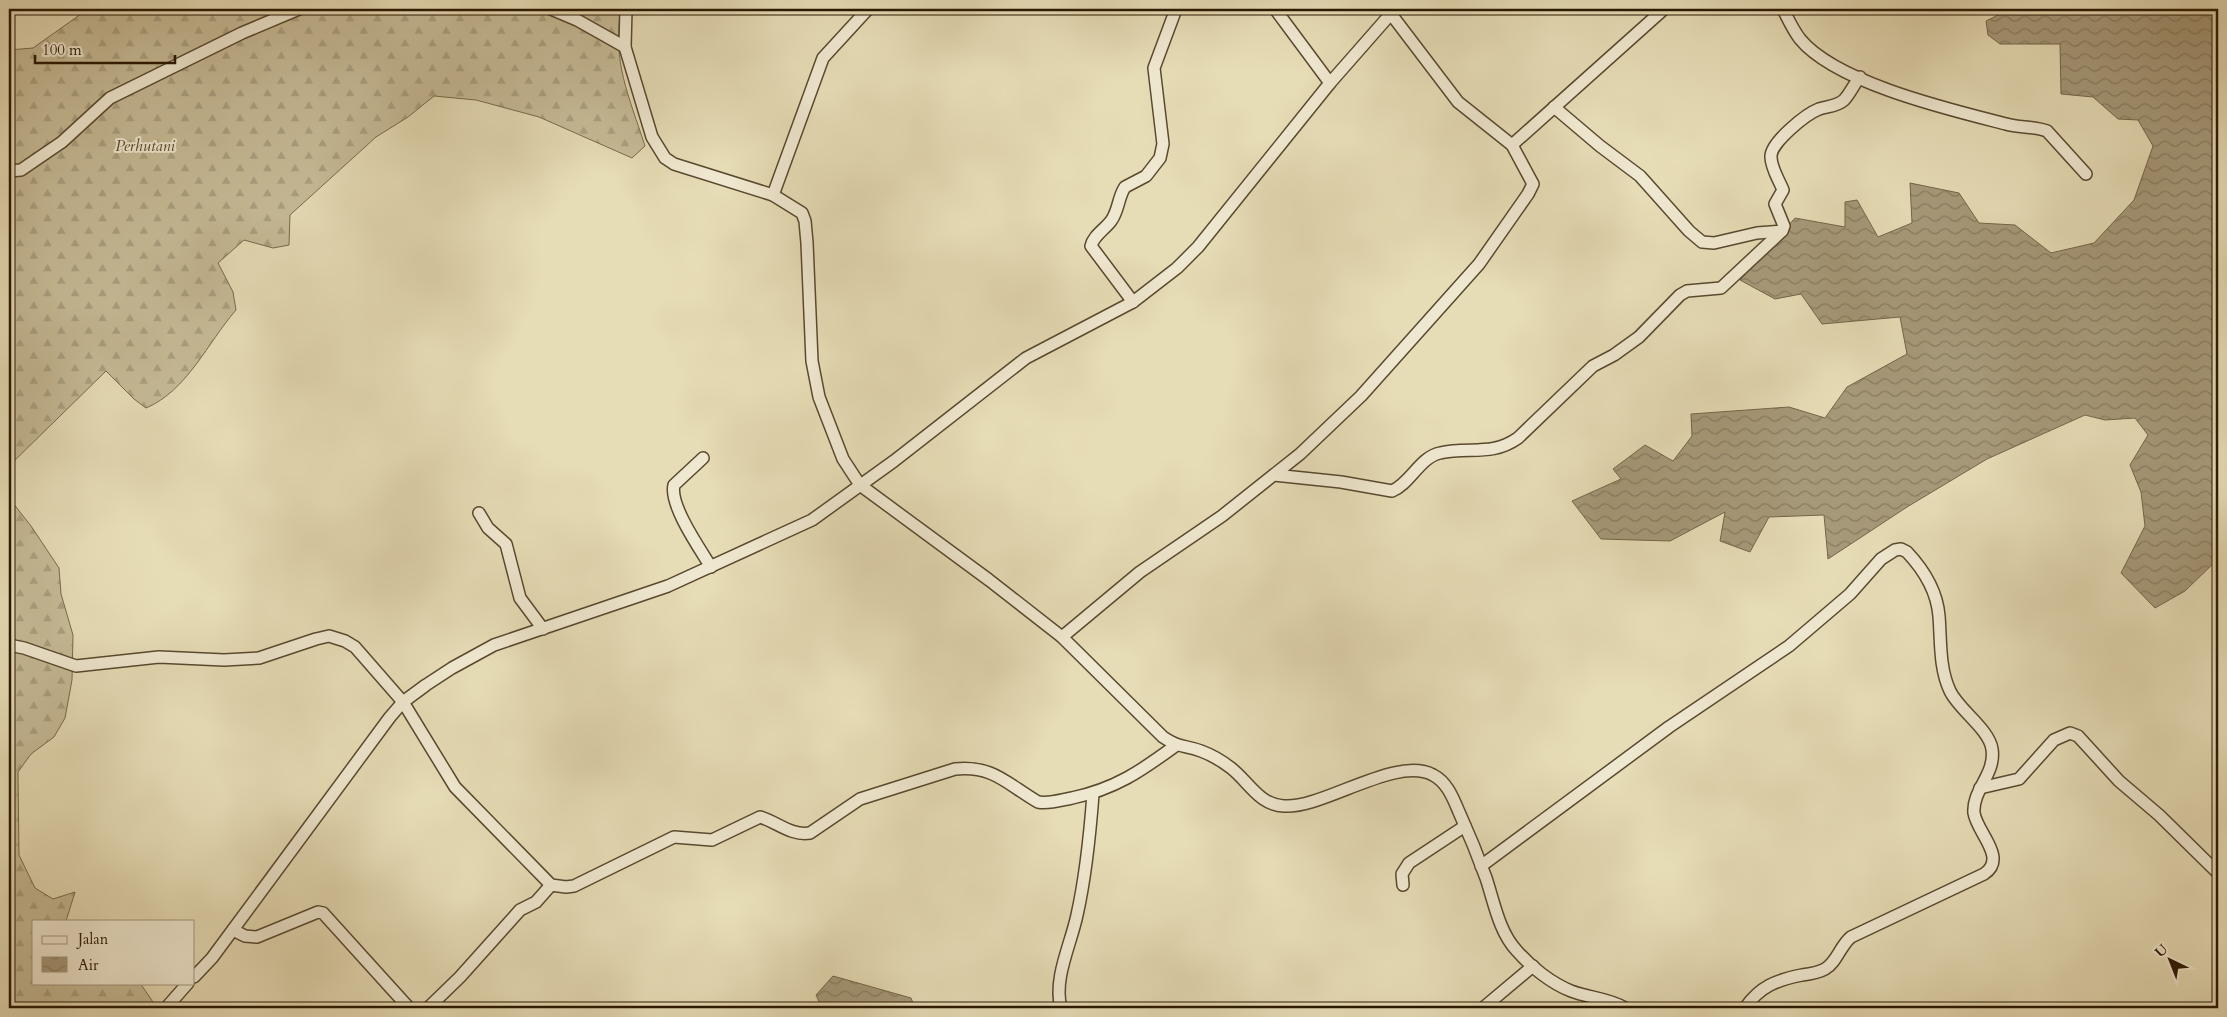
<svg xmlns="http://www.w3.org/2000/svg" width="2227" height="1017" font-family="Cardo,serif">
  <defs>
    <pattern id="forest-firs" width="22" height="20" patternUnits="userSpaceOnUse" patternTransform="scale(1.25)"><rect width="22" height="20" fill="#c6bb97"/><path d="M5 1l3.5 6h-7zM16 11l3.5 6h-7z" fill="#aaa080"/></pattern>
    <pattern id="water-waves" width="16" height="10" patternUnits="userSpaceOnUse" patternTransform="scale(1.25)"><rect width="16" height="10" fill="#a69979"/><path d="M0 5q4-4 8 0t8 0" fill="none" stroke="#877c61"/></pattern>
  </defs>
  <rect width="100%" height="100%" fill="#e6dcb6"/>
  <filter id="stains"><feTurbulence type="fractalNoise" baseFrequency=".004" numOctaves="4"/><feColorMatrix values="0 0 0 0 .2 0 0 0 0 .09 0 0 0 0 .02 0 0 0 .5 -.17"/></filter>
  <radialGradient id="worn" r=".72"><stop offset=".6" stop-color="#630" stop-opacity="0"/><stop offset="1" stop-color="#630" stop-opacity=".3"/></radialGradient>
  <g fill="url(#forest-firs)" stroke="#786a4c">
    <path d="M88,9H621C612,62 629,96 645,146L632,158L539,117L476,100L434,96L408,117L376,137L290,215L289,245L273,248L244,240L218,263L233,292L236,310C208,342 187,391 146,408L134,399L106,371L9,466V50L33,48Z"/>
    <path d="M9,498L31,526L59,568L61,594L73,635L72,680L65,718L54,737L31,754L18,772L19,855L35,888L53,899L75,892L66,921H34V983H140L155,1005L153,1008H9Z"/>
  </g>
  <g fill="url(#water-waves)" stroke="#746549">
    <path d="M2010,9H2218V559L2185,591L2155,608L2121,573L2145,526L2141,492L2130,465L2148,435L2135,418L2105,420L2085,415L1987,459L1907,507L1828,559L1824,515L1769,517L1750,552L1720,541L1725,512L1670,541L1601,539L1572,501L1621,479L1613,469L1645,445L1673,461L1692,436L1691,414L1789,407L1825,418L1847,387L1907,354L1900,317L1822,324L1801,294L1775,299L1740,280L1795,218L1845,227V202L1857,200L1878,237L1912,223L1910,183L1959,193L1979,223L2015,225L2051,253L2094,243L2134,200L2153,146L2138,120L2118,119L2093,97L2061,94L2060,44H2000L1988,35L1986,21Z"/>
    <path d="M833,976L911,998L915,1008H822L816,995Z"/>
  </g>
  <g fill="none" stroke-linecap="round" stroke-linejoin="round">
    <defs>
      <g id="minor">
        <path d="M551,9L577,20L625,47"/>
        <path d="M626,9L625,47L652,137L665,158L674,164L773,195L802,213L805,221L807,243L812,361L819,397L843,459L860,485L989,580L1062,637L1163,737C1179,748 1184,745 1201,751C1212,755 1222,761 1231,768C1249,782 1259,805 1284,806C1323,809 1396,755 1433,775C1447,782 1453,798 1459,812C1469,834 1478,856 1486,878C1494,902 1499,932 1517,951C1531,967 1551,983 1571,991C1589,998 1608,998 1625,1008"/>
        <path d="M1275,9L1330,83"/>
        <path d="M1783,9C1788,19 1793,30 1800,39C1836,83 1951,110 2006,124C2019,128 2034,126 2047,131L2086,174"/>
        <path d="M1554,107L1600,146L1640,176L1689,231L1702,242L1714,243L1757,233L1782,231"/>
        <path d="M1512,145L1664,9"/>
        <path d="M9,171L21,170L62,142L110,98L242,33L299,9"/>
        <path d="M773,195L823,58L868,9"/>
        <path d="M1133,302L1091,246C1093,236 1105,229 1111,221C1119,210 1118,197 1125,187L1146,176L1160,158L1163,144L1154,68L1176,9"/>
        <path d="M703,458L674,485C669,505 700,549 711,567"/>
        <path d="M1274,475L1341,482L1392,491C1410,484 1420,457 1440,453C1469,446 1491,457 1518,438L1593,366L1614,355L1639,337L1680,295L1687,291L1721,288L1782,231L1784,226L1775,204L1783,190C1779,180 1771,168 1771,157C1770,143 1806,114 1819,109C1828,106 1836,107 1844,100C1850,94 1854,84 1860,77"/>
        <path d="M479,513L488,528L506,544L520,598L543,629"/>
        <path d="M1062,637L1140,572L1222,516L1300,454L1361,396L1479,264L1528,194L1533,184L1512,145L1458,102L1391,14"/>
        <path d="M9,645L24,648L76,666L159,657L224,660L259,658L316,639L329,636L345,641L355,647L403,702L455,787L551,885L566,887L574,886L674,837L712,840L760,817C777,822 791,836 810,833L860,799L955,769C993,765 1007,784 1038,802C1050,804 1061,800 1072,798C1115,789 1141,771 1175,746"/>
        <path d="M1980,788L2019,779L2054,740L2070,733L2078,736L2119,781L2159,815L2218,873"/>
        <path d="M1481,866L1669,727L1789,646L1850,594L1881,559L1895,550L1901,549L1907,552C1923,569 1937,591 1939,616C1941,640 1939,668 1950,691C1959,710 1989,729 1992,749C1996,774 1972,790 1974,813C1977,833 2008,858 1984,874L1851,937C1840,946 1837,962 1825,969C1818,973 1810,974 1802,975C1777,980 1760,986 1745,1008"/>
        <path d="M1403,885L1402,874L1409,863L1465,826"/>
        <path d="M233,930L245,936L257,937L318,912L323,913L409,1008"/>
        <path d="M194,977L212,958L390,717L403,702L426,685L452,668L494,645L668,586L812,520L894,461L1026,358L1133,302L1177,268L1198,247L1330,83L1395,9"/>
        <path d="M166,1008L188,983"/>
        <path d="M428,1008L460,977L520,910L536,902L551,885"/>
        <path d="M1061,1008C1053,979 1071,944 1077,915C1086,875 1090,834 1093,794"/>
        <path d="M1483,1008L1533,966"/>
      </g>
    </defs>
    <use href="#minor" stroke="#59492f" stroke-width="14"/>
    <use href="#minor" stroke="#efe8d0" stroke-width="11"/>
  </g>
  <g text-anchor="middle" stroke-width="4" stroke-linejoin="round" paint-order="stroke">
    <g font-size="16" font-style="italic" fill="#59492f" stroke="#efe8d0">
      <text x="145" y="151">Perhutani</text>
    </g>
  </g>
  <rect width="2227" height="1017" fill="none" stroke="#e6dcb6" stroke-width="30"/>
  <rect x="10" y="10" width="2207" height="997" fill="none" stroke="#2a1802" stroke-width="2.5"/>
  <rect x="15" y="15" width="2197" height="987" fill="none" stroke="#2a1802"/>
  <rect x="32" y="920" width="162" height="65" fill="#efe8d0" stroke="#a0957e"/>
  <rect x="42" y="936" width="25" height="8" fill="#efe8d0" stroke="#a0957e"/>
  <text x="78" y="944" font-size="15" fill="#2a1802">Jalan</text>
  <rect x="42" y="957" width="25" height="15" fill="url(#water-waves)" stroke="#a0957e"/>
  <text x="78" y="970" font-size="15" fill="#2a1802">Air</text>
  <g transform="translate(2170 960) rotate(317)" stroke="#efe8d0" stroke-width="4" paint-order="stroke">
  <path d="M0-4L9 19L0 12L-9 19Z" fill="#2a1802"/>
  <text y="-8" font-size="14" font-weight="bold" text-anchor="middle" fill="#2a1802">U</text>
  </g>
  <path d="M35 55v8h140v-8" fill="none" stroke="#2a1802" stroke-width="2.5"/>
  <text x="42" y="55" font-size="15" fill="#2a1802" stroke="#efe8d0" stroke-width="4" paint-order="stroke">100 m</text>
  <rect width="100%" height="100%" filter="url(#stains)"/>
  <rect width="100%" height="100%" fill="url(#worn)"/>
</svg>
